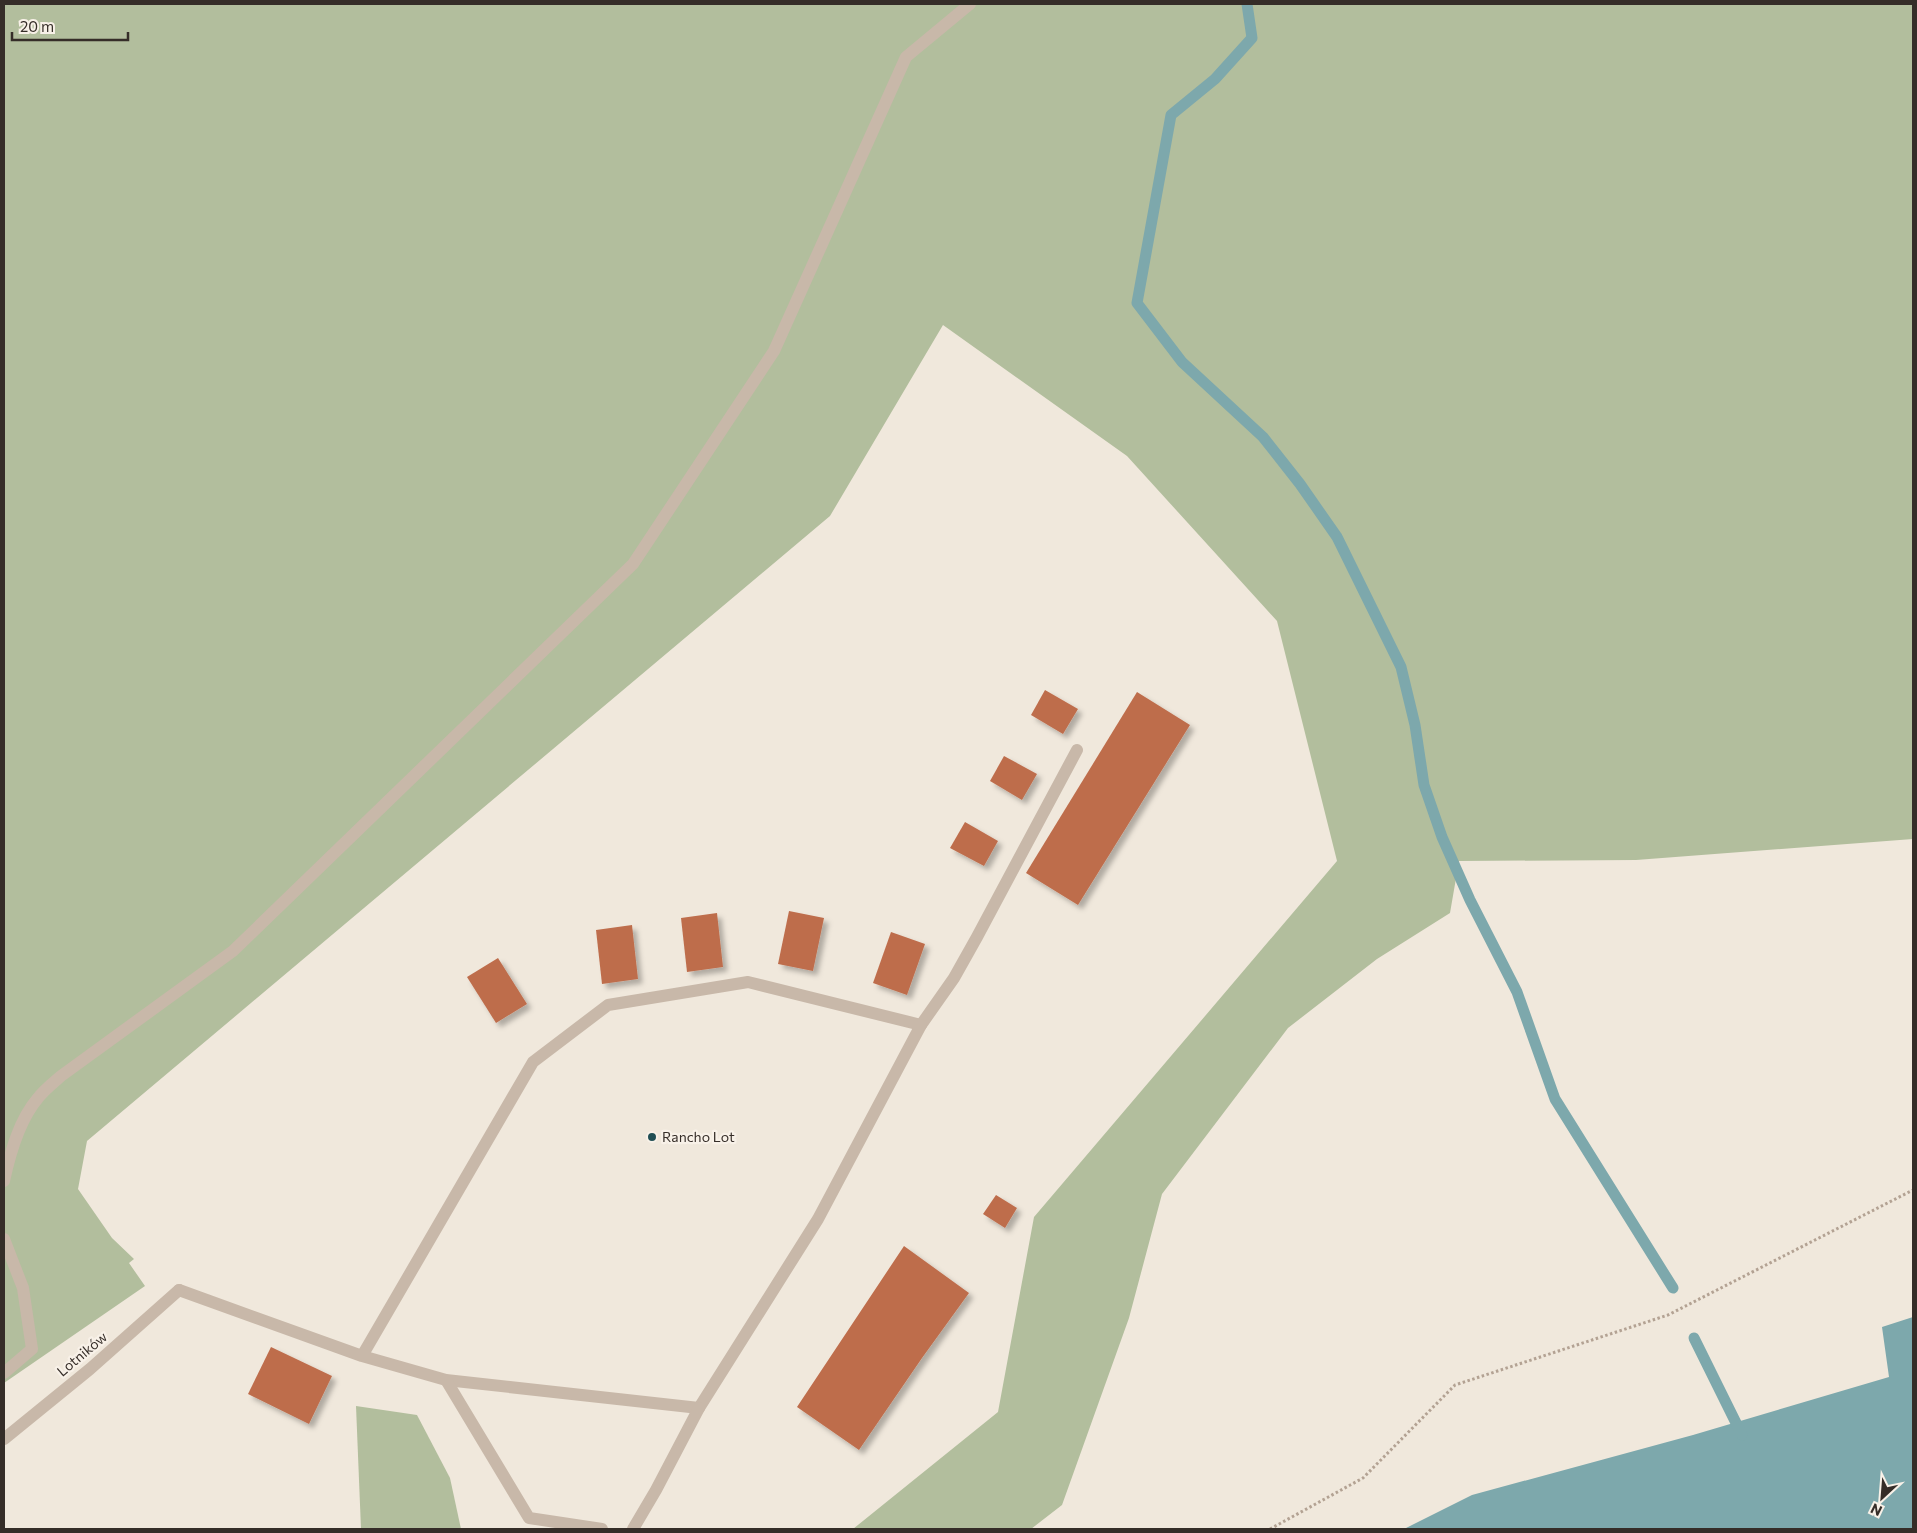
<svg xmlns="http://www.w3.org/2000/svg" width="1917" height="1533" font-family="Commissioner,sans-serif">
  <defs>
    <filter id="shadow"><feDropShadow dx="4.5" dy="4.5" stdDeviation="2.5" flood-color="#0004"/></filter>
  </defs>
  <rect width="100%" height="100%" fill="#f0e8dc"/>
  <g fill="#b2be9d">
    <path d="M4,4H1913V839L1636,860L1459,861L1450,913L1377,959L1288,1028L1162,1194L1129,1318L1062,1505L1031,1529H853L998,1412L1034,1217L1337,861L1277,621L1127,456L943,325L830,516L87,1141L78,1189L112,1238L134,1259L129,1263L145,1286L4,1383Z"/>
    <path d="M356,1406L417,1415L450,1478L461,1529H361Z"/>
  </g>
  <path fill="#7da8ac" d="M1913,1317V1529H1404L1472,1495L1693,1435L1889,1377L1882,1327Z"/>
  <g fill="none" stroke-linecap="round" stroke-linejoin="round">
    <g stroke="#7da8ac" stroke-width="11">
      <path d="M1247,4L1252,38L1215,79L1171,115L1137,303L1182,362L1263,437L1300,484L1337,537L1401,667L1415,725L1424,785L1442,837L1470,900L1517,992L1555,1099L1673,1288"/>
      <path d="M1694,1338L1742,1435"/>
    </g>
  </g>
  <g fill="#be6d4c" filter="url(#shadow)">
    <path d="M1045,690L1078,709L1063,734L1031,715Z"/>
    <path d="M1137,692L1190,725L1078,905L1026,873Z"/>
    <path d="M1004,756L1037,774L1022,800L990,781Z"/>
    <path d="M965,822L998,841L984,866L950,848Z"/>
    <path d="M789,911L824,918L813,971L778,964Z"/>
    <path d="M717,913L723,967L687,972L681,918Z"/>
    <path d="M632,925L638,979L602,984L596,930Z"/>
    <path d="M891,932L925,944L907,995L873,983Z"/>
    <path d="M498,958L527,1004L496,1023L467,977Z"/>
    <path d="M996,1195L1017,1208L1005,1228L983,1214Z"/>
    <path d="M904,1246L969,1293L922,1358L859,1450L797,1407Z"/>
    <path d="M271,1347L332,1376L309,1424L248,1394Z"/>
  </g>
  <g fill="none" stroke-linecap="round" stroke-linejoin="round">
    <path stroke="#b3a293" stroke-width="3" stroke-dasharray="2.5 2.5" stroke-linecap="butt" d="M1270,1529L1363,1478L1455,1385L1668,1315L1913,1190"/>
    <g stroke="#c8b8a9" stroke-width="12">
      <path d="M921,1025L954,978L977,937L1077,750"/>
      <path d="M179,1290L362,1356L446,1380L699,1408L818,1219L921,1025L748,982L608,1005L533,1062L362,1356"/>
      <path d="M446,1380L529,1518L602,1529"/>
      <path d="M633,1529L656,1490L699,1408"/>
    </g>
    <g stroke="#c8b8a9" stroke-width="12">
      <path d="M4,1181C10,1153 19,1120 38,1098C44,1090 53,1083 61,1076L233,951L633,564L774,351L906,57L970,4"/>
      <path d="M4,1239L23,1288L32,1349L4,1373"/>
      <path d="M4,1439L90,1369L179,1290"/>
    </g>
  </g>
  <circle fill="#204e54" stroke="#f8f1e8" stroke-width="2" cx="652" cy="1137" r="5"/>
  <g text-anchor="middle" stroke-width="4.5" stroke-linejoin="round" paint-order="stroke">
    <g font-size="14" fill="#352d28" stroke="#f8f1e8" text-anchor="start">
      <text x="662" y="1142">Rancho Lot</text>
    </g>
    <g font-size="14" fill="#352d28" stroke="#f8f1e8">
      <text transform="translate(82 1354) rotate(-40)" y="5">Lotników</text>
    </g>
  </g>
  <rect width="1917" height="1533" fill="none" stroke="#352d28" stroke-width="10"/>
  <g transform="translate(1882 1498) rotate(206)" stroke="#f8f1e8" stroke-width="4" paint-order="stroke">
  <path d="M0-4L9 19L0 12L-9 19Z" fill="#352d28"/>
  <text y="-8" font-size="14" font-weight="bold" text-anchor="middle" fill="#352d28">N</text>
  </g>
  <path d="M12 32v8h116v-8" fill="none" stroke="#352d28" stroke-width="2.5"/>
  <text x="20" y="32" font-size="15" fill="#352d28" stroke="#f8f1e8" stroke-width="4" paint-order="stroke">20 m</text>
</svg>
